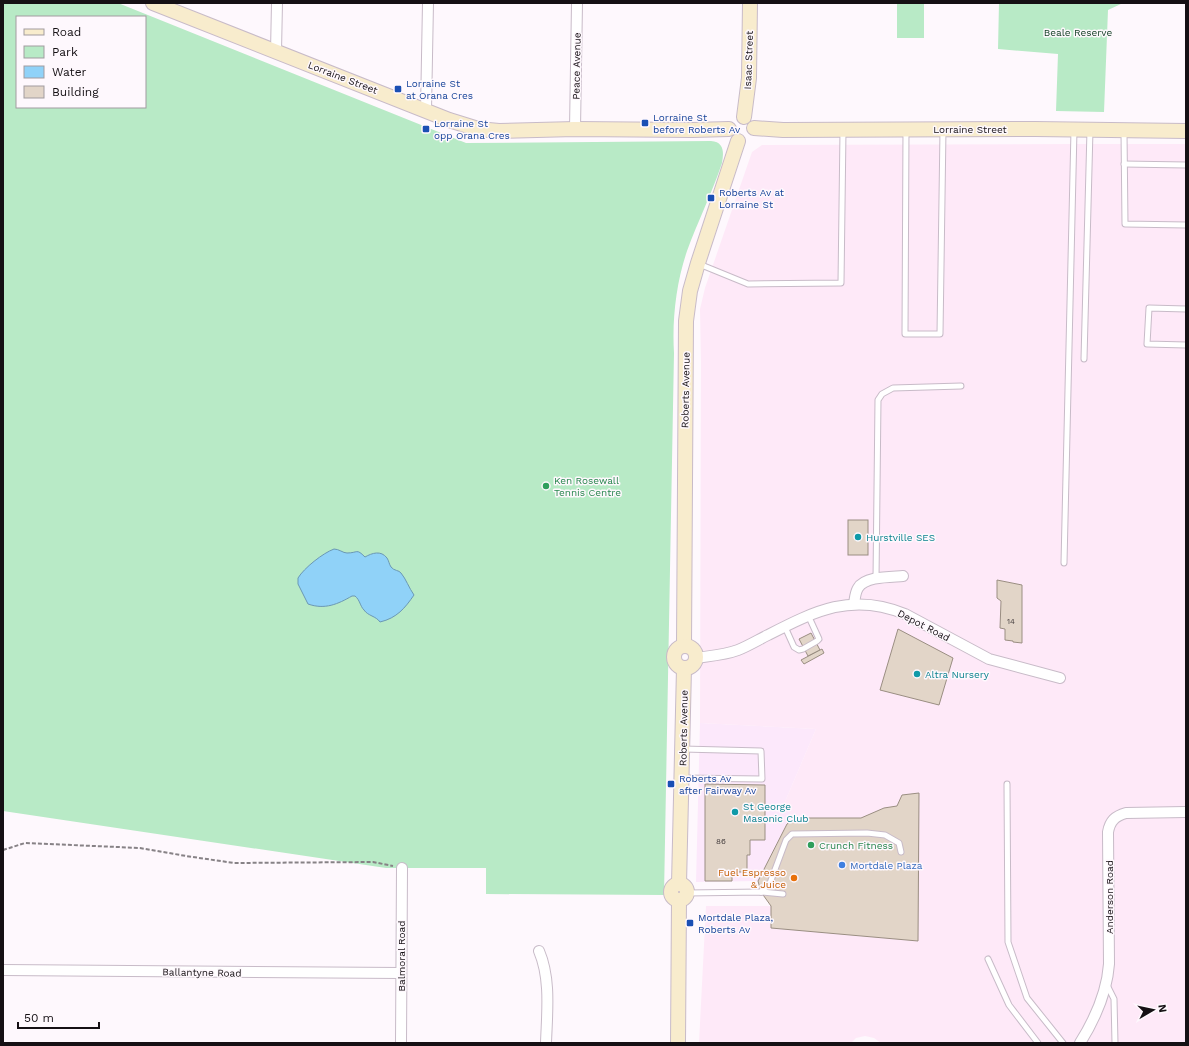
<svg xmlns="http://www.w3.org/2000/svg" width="1189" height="1046" font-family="'Work Sans',sans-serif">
  <rect width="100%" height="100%" fill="#fef8fd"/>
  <path fill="#fce8fb" d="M700,723L816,729L784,804L791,809L787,824L758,881L696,882Z"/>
  <path fill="#fee9f8" d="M1075,144H1186V1043H881L874,1038L865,1036L856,1038L851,1043H699L706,906H771V928L918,941L917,848L897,806L884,808L861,818H795L787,824L791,809L784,804L816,729L700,723L701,363L700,309L705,288L752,152L762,145Z"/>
  <g fill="#b8eac6" fill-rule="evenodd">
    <path d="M3,3H118L466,143L711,141C724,142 724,152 722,163C712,193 698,221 687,251C676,283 672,320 674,353L664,895L486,894V868H386L3,811ZM17,17H145V107H17Z"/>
    <rect x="897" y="3" width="27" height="35"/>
    <path d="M999,3H1123L1108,10L1104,112L1056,111L1058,54L998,49Z"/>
  </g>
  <path fill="#90d2f8" stroke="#6b98b4" d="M334,549C339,549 343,553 347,553C358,553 356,548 365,557C372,553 381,550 387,558C389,561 389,564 391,567C394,571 399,570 401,573C406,579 409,588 414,595C405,608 397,618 380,622C376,616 368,616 364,610C360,606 360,600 355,596H352C338,604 325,610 308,604L298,584V578C304,568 323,553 334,549Z"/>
  <g fill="#e2d5c8" stroke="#9a8e82">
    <rect x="848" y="520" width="20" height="35"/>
    <path d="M997,580L1022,585V643L1013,642V641L1005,640V629L1000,628L1001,601L997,598Z"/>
    <path d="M898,629L953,658L939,705L880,690Z"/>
    <path d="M811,633L820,650L808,656L799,639Z"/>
    <path d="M822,649L824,653L804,664L801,660Z"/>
    <path d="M705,784L765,785V840H750V855H747V872H732V881H705Z"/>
    <path d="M919,793L918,941L771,928V906L761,892L758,881L787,824L795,818H861L884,808L897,806L902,795Z"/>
  </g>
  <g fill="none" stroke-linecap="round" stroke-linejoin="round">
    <defs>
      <g id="lane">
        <path d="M906,130L905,334H940L943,130"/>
        <path d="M1124,132L1125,224L1186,225"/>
        <path d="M1124,164L1186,165"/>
        <path d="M699,264L748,284L841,283L843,131"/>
        <path d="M1186,309L1149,308L1147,344L1186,345"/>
        <path d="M1084,359L1090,130"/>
        <path d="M1064,563L1074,130"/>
        <path d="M876,579L878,400L882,394L893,388L961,386"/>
        <path d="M785,627L794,647L799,650L803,649L817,641L819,639L808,615"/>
        <path d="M682,778L762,779L761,751L683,749"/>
        <path d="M1007,784L1008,942L1027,998L1063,1043"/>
        <path d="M761,892L770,883L786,840L792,834L867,833L885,835L899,843L901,852"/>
        <path d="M687,893L761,892L783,894"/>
        <path d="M988,959L1009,1005L1038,1043"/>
        <path d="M1107,985L1114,999L1115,1043"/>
      </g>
      <g id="street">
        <path d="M276,51L277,3"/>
        <path d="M426,110L428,3"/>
        <path d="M575,129L577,3"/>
        <path d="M854,604C855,598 855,593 858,588C865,576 891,577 903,576"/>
        <path d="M696,658C710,656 725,655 738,650C748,646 758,640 768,635C815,611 852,592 905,614L989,659L1060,678"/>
        <path d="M539,951C551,979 547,1013 546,1043"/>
        <path d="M3,970L401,973"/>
        <path d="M401,1043L402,868"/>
        <path d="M1080,1043C1095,1019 1107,992 1109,964L1108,832C1110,821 1115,816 1126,813L1186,812"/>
      </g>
      <g id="secondary">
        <path d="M153,3L449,120L478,129L499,131L575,129L692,130L729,129"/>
        <path d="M744,117L749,78L750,3"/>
        <path d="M754,128L783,130L1035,129L1186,131"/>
        <path d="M684,646L686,321L690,291L698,263L738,141"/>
        <circle cx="685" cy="657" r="11"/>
        <circle cx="679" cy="892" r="8"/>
        <path d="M679,884L684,668"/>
        <path d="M678,1043L679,900"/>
      </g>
    </defs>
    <use href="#lane" stroke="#c8bbc8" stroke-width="7"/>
    <use href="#street" stroke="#c8bbc8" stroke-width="12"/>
    <use href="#secondary" stroke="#c8bbc8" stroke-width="16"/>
    <path stroke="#878286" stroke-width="2" stroke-dasharray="4 2" stroke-linecap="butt" d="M3,850L25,843L140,848L186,856L234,863L373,862L393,866"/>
    <use href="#lane" stroke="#fff" stroke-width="5"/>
    <use href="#street" stroke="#fff" stroke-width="10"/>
    <use href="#secondary" stroke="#f8eccd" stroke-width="14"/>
  </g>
  <g fill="#1a4fb4" stroke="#fef8fd" stroke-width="1.5">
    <rect x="394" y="85" width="8" height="8" rx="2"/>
    <rect x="641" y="119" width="8" height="8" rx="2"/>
    <rect x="422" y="125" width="8" height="8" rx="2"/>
    <rect x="707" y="194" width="8" height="8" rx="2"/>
    <rect x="667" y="780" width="8" height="8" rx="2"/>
    <rect x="686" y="919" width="8" height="8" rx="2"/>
  </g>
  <g fill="#2e9e5b" stroke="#fef8fd" stroke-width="1.5">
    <circle cx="546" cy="486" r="4"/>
    <circle cx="811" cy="845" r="4"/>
  </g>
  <g fill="#0f9aa8" stroke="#fef8fd" stroke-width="1.5">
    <circle cx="858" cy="537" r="4"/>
    <circle cx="917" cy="674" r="4"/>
    <circle cx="735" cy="812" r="4"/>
  </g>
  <circle fill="#3f7fe0" stroke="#fef8fd" stroke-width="1.5" cx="842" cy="865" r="4"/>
  <circle fill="#e8710a" stroke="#fef8fd" stroke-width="1.5" cx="794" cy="878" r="4"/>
  <g text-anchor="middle" stroke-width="3" stroke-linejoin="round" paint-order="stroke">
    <g font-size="8" fill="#484141">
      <text x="1011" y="624">14</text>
      <text x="721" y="844">86</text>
    </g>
    <g font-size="10" fill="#134025" stroke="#fef8fd">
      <text x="1078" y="36">Beale Reserve</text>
    </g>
    <g font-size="10" fill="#151014" stroke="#fef8fd">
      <text transform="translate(748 60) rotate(-88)" y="4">Isaac Street</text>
      <text transform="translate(576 66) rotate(-89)" y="4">Peace Avenue</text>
      <text transform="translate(343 77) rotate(21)" y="4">Lorraine Street</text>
      <text x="970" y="133">Lorraine Street</text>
      <text transform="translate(685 390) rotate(-89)" y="4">Roberts Avenue</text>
      <text transform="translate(924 625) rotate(27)" y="4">Depot Road</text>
      <text transform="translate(683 728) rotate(-89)" y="4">Roberts Avenue</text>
      <text transform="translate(1109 897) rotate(-90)" y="4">Anderson Road</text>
      <text transform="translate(401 956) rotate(-90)" y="4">Balmoral Road</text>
      <text transform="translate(202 972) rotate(1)" y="4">Ballantyne Road</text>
    </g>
    <g font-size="10" fill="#164399" stroke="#fef8fd" text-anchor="start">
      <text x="406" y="87">Lorraine St<tspan x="406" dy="12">at Orana Cres</tspan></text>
      <text x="653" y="121">Lorraine St<tspan x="653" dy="12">before Roberts Av</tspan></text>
      <text x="434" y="127">Lorraine St<tspan x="434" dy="12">opp Orana Cres</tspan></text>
      <text x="719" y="196">Roberts Av at<tspan x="719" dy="12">Lorraine St</tspan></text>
      <text x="679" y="782">Roberts Av<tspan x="679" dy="12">after Fairway Av</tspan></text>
      <text x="698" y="921">Mortdale Plaza,<tspan x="698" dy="12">Roberts Av</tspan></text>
    </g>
    <g font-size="10" fill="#27864d" stroke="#fef8fd" text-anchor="start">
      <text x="554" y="484">Ken Rosewall<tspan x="554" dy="12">Tennis Centre</tspan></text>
      <text x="819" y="849">Crunch Fitness</text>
    </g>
    <g font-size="10" fill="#0d838f" stroke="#fef8fd" text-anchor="start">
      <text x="866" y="541">Hurstville SES</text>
      <text x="925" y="678">Altra Nursery</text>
      <text x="743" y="810">St George<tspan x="743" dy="12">Masonic Club</tspan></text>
    </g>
    <g font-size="10" fill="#366cbe" stroke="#fef8fd" text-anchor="start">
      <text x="850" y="869">Mortdale Plaza</text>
    </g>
    <g font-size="10" fill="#c56008" stroke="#fef8fd" text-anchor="end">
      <text x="786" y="876">Fuel Espresso<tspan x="786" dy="12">&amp; Juice</tspan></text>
    </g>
  </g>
  <rect width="1189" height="1046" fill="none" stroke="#151014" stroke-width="8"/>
  <rect x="16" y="16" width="130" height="92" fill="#fef8fd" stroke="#a19ba0"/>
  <rect x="24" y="29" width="20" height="6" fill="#f8eccd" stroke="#a19ba0"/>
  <text x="52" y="36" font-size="12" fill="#151014">Road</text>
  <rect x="24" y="46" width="20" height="12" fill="#b8eac6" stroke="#a19ba0"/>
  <text x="52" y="56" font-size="12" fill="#151014">Park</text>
  <rect x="24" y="66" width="20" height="12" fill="#90d2f8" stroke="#a19ba0"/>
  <text x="52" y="76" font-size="12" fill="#151014">Water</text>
  <rect x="24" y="86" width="20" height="12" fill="#e2d5c8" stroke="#a19ba0"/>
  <text x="52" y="96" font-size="12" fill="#151014">Building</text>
  <g transform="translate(1153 1010) rotate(81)" stroke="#fef8fd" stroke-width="3" paint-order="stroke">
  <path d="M0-3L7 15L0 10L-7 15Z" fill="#151014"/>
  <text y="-6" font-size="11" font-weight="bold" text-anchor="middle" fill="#151014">N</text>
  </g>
  <path d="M18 1022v6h81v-6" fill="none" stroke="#151014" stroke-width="2"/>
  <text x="24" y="1022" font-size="12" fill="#151014" stroke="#fef8fd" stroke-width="3" paint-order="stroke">50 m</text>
</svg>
